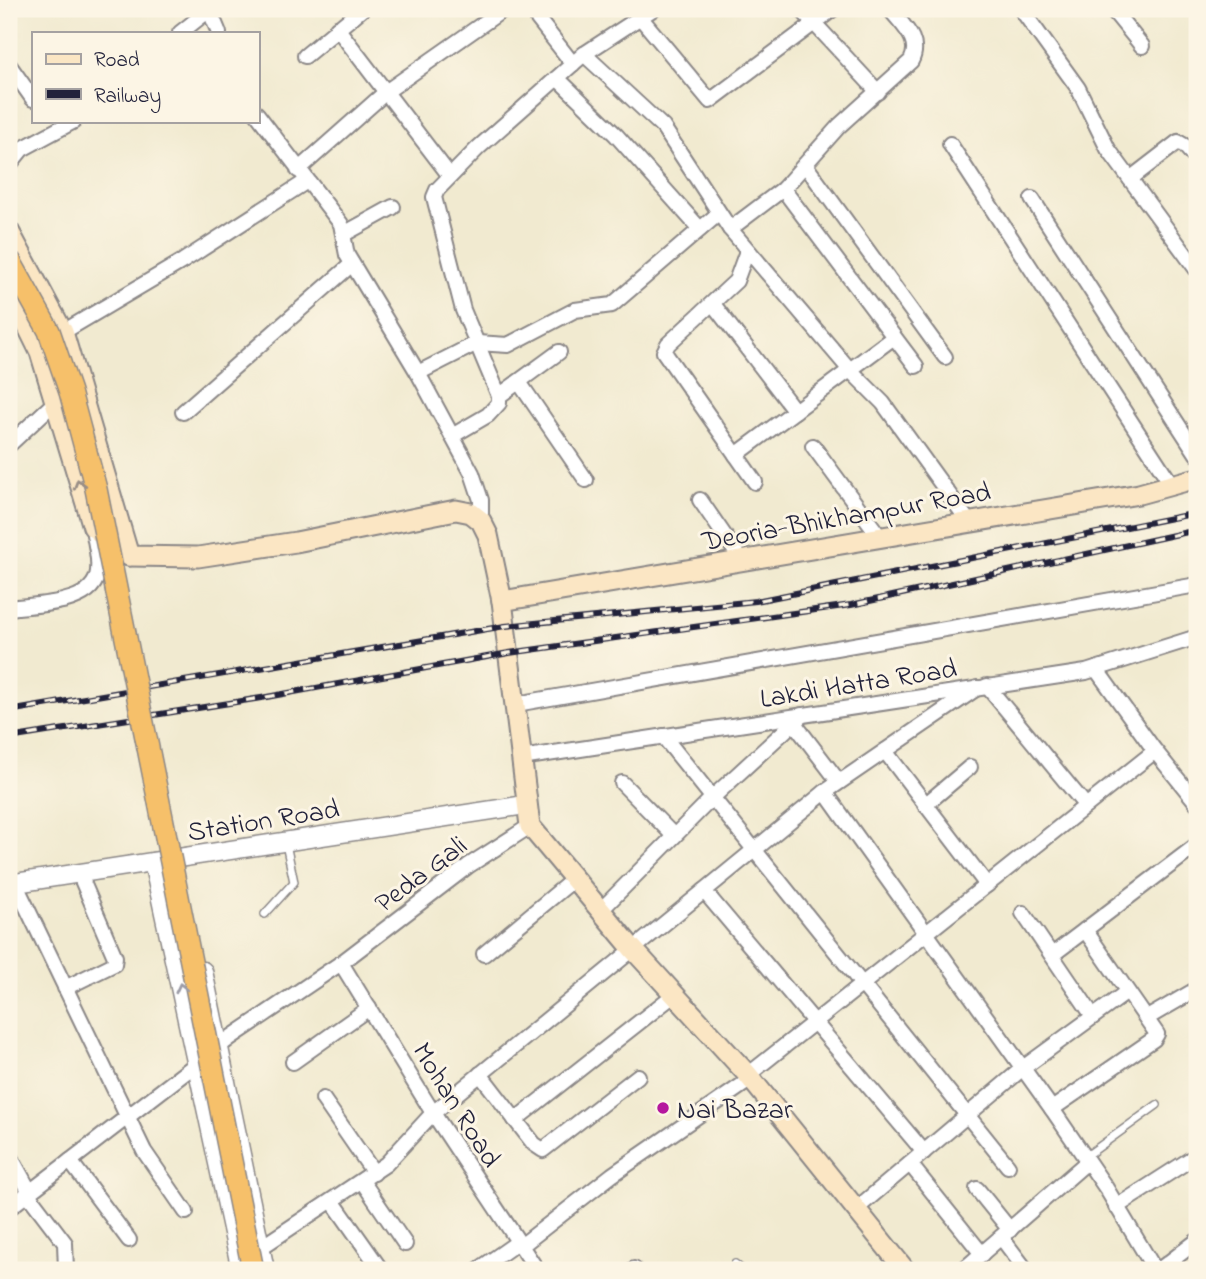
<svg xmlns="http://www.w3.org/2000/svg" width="1206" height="1279" font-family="'Indie Flower',sans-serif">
  <rect width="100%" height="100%" fill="#fcf5e5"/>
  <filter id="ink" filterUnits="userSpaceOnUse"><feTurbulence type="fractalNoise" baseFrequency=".0143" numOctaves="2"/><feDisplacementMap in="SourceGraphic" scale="14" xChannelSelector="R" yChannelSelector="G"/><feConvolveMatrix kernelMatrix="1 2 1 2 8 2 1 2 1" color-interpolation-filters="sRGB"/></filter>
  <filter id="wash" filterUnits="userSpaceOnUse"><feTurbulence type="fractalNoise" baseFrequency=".00686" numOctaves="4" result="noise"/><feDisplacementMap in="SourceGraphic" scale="28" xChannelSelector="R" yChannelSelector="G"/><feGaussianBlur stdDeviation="1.57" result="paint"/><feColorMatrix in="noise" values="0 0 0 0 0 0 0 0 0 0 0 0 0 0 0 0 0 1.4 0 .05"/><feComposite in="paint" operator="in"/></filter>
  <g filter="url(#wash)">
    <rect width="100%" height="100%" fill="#f1ead0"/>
  </g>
  <g filter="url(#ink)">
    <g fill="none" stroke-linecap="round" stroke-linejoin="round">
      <defs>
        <g id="service">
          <path d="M265,914L294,882L286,844"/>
          <path d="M1085,1157L1157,1105"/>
          <path d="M735,1264L742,1270"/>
        </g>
        <g id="minor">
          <path d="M209,9L219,33"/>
          <path d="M530,9L573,64"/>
          <path d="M801,9L878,92"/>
          <path d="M1021,9L1078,88L1108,149L1197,270"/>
          <path d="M1112,9L1142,46"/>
          <path d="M640,17L710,101L833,9"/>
          <path d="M337,28L450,176"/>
          <path d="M180,33L209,10"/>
          <path d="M584,54L663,127L730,229L850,370L883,403L969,522"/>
          <path d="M305,56L362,9"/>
          <path d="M9,65L33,99"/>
          <path d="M557,78L616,135L700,229"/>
          <path d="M257,114L341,224L347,255L418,373L472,473L481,500V521"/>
          <path d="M950,144L1172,485"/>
          <path d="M9,165L22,149L74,121"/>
          <path d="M806,166L945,357"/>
          <path d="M298,170L387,91L504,9"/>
          <path d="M1130,179L1178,142L1185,146L1197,160"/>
          <path d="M783,189L916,366"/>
          <path d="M1032,199L1197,454"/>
          <path d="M730,229L783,189L839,126L911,61C922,40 902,25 890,9"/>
          <path d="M344,234L393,207"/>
          <path d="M747,251L736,281L668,344L664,352L755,482"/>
          <path d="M713,304L795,411"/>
          <path d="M63,332L183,261L307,181"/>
          <path d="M418,373L477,343L508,345L575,310L612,305L718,214"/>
          <path d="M519,382L586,480"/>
          <path d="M499,396L559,352"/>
          <path d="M183,412L352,264"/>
          <path d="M452,436L488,415L499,403V396L463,310L434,197L437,190L478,148L584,54L653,9"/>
          <path d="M9,445L54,403"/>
          <path d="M813,446L880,537"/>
          <path d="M736,455L894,337"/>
          <path d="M700,500L742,561"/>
          <path d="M9,608C35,604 95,606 98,571C100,557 94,540 93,527"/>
          <path d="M1096,669L1155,751L1197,803"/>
          <path d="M987,686L1086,806"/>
          <path d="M516,704L1197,585"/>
          <path d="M794,723L839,782"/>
          <path d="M663,736L1008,1166"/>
          <path d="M885,751L987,885"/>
          <path d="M521,758L1086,672L1197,637"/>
          <path d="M622,783L674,836"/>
          <path d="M825,792L1052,1109L1106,1188L1155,1270"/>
          <path d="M925,805L970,767"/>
          <path d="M15,883L144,1151L186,1212"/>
          <path d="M704,891L924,1152"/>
          <path d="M601,910L713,797L802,715"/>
          <path d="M1023,913L1093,1016"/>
          <path d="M484,954L574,879"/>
          <path d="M1052,955L1197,845"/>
          <path d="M341,963L433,1113L537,1270"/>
          <path d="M65,988L114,964L115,957L79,873"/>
          <path d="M1147,1018L1197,989"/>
          <path d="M293,1062L369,1008"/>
          <path d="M480,1074L534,1144L543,1150L638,1076"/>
          <path d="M748,1075L1155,751"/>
          <path d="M323,1099L374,1173"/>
          <path d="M1052,1109L1154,1039L1157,1034L1085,930"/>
          <path d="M515,1120L675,994"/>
          <path d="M9,1154L30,1192"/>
          <path d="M70,1161L129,1240"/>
          <path d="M910,1164L982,1254"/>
          <path d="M362,1181L405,1244"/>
          <path d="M977,1189L1010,1230"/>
          <path d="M27,1193L65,1243L66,1270"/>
          <path d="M333,1202L381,1270"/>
          <path d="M1116,1207L1197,1155"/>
          <path d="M9,1208L230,1038L341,963L468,866L530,826"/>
          <path d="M855,1210L1023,1068L1127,992"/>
          <path d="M1001,1237L1026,1270"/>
          <path d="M521,1246L612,1175L751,1079"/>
          <path d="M260,1248L386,1164L433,1113L825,792L977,688"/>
          <path d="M634,1269L635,1270"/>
          <path d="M478,1270L518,1242"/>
          <path d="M963,1270L1087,1162"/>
          <path d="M1159,1270L1197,1241"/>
        </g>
        <g id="tertiary">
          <path d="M153,862L241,1270"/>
          <path d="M9,884L525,805"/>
          <path d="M203,971L265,1270"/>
        </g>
        <g id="secondary">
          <path d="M9,231L63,332L129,556"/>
          <path d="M9,289L40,352L93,527L129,556L198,557L296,542L456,510L471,513L481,521L488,535L502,601L530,826L632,948L748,1075L905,1270"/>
          <path d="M502,601L1139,494L1197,478"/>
        </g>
      </defs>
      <use href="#service" stroke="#8a8686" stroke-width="10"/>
      <use href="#minor" stroke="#8a8686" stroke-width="18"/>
      <use href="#tertiary" stroke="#8a8686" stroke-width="21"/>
      <use href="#secondary" stroke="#8a8686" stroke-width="23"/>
      <use href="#service" stroke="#fff" stroke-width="7"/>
      <use href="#minor" stroke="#fff" stroke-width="14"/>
      <use href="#tertiary" stroke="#fff" stroke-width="18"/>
      <use href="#secondary" stroke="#fbe6c4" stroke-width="19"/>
      <defs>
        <g id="rail">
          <path d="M9,711L505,626L756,601L1197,513"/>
          <path d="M9,738L261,698L509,653L851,605L1197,530"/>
        </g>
      </defs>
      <use href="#rail" stroke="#22223b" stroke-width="6"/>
      <use href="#rail" stroke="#fcf5e5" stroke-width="3.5" stroke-dasharray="10" stroke-linecap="butt"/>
      <defs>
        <path id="primary-bridge" d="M9,259L49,331L70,392L96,489L253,1270"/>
      </defs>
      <use href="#primary-bridge" stroke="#8a8686" stroke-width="24" stroke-linecap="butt"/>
      <use href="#primary-bridge" stroke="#f6c06b" stroke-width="21"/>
    </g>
    <defs><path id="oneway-chevron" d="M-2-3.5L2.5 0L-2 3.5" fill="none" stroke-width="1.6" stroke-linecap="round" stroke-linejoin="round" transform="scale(1.75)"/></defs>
    <use stroke="#998e86" href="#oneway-chevron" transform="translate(79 484) rotate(-107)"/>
    <use stroke="#9c9ca7" href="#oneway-chevron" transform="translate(181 988) rotate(-103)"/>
  </g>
  <circle fill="#b5179e" stroke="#fcf5e5" stroke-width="2.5" cx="663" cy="1108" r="7"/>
  <g text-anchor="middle" stroke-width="6" stroke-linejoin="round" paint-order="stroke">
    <g font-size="28" fill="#22223b" stroke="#fcf5e5">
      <text transform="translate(846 515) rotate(-10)" y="10">Deoria-Bhikhampur Road</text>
      <text transform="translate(858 682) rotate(-9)" y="10">Lakdi Hatta Road</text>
      <text transform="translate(263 819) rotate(-9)" y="10">Station Road</text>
      <text transform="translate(420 873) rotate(-37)" y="10">Peda Gali</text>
      <text transform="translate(458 1104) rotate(58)" y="10">Mohan Road</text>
    </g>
    <g font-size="28" fill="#22223b" stroke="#fcf5e5" text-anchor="start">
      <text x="677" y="1118">Nai Bazar</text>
    </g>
  </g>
  <rect width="1206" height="1279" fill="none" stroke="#fcf5e5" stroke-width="35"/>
  <rect x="32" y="32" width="228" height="91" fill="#fcf5e5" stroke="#a5a1a1" stroke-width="2"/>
  <rect x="46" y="54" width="35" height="10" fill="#fbe6c4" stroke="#a5a1a1" stroke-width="2"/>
  <text x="94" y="66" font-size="21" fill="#22223b">Road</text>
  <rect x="46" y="89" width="35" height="10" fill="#22223b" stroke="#a5a1a1" stroke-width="2"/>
  <text x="94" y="102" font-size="21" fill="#22223b">Railway</text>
</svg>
